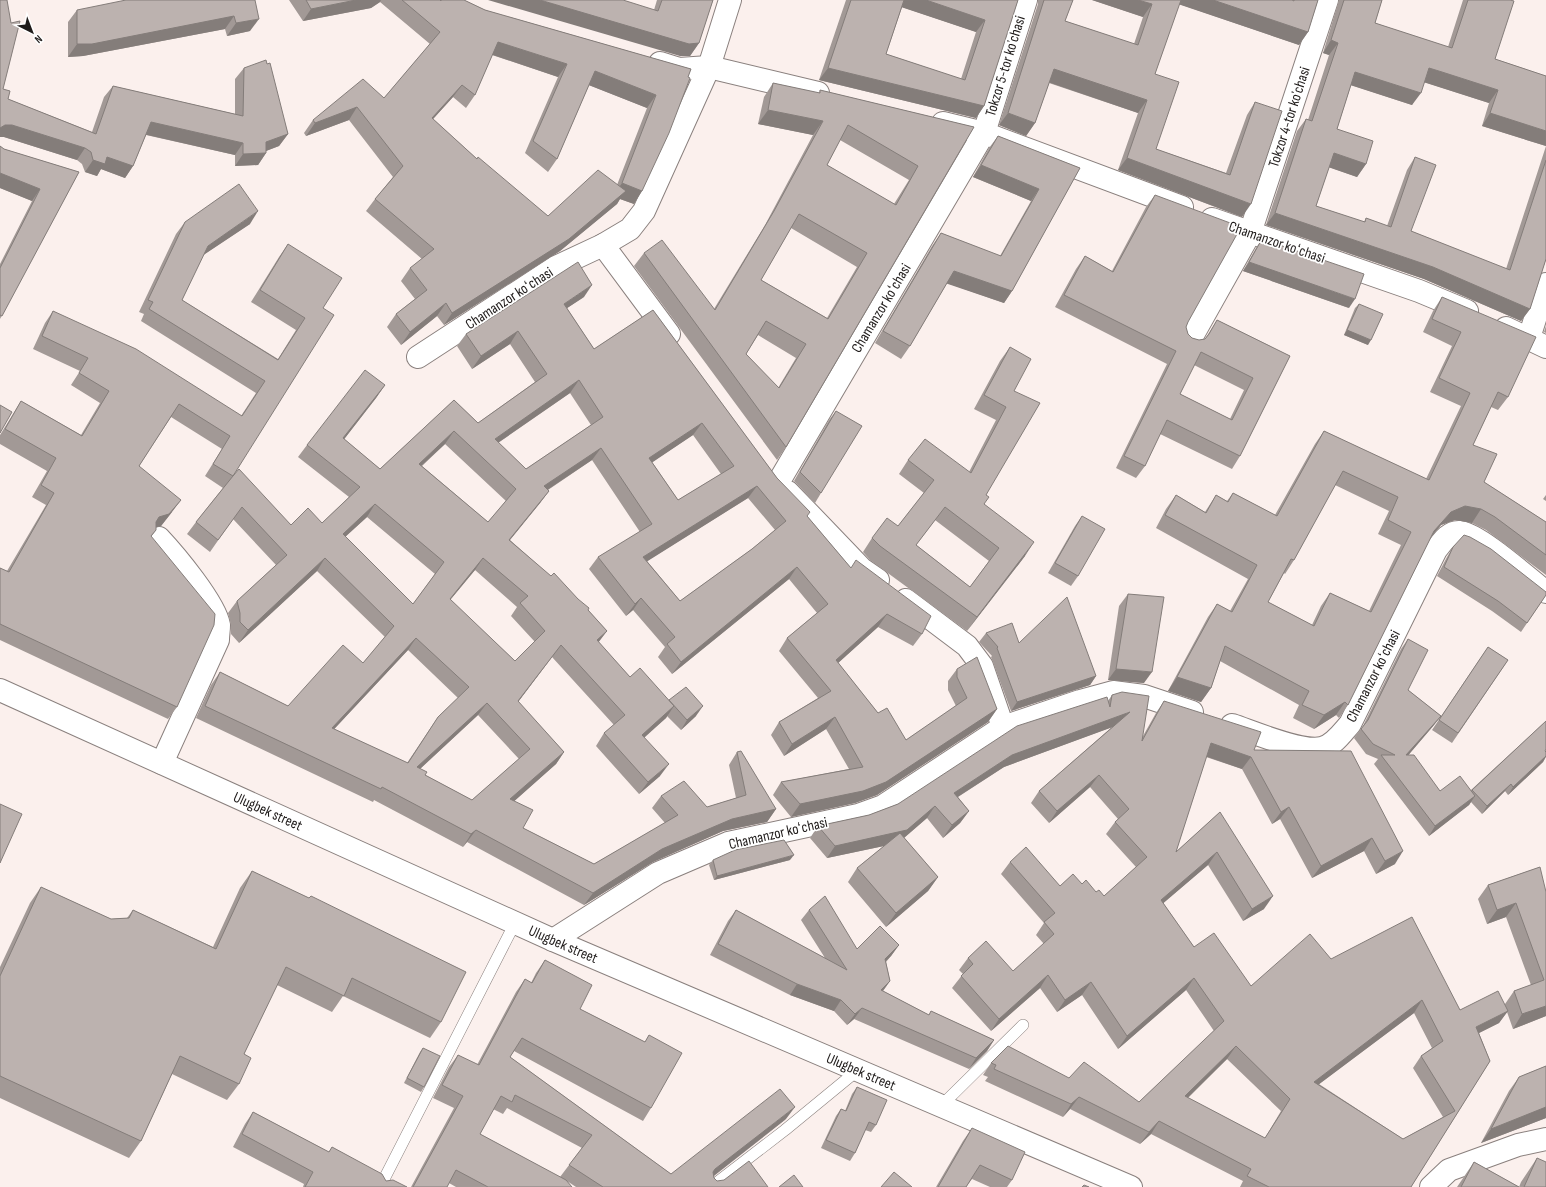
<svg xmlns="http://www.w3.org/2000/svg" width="1546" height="1187" font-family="'Sofia Sans Condensed',sans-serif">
  <rect width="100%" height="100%" fill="#fbf0ed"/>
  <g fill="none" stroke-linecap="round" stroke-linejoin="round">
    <defs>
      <g id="service">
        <path d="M942,1105L1023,1025"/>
        <path d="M380,1187L515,923"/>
        <path d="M711,1187L785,1130L858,1070"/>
      </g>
      <g id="minor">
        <path d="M660,63L679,69L709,67L818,93"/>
        <path d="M943,123L984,133L1182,207"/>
        <path d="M1212,219L1419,291L1467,311"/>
        <path d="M603,245L669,334"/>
        <path d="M1506,328L1546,347"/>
        <path d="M1529,338L1546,284"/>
        <path d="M1190,340L1250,233L1327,0"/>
        <path d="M418,357L556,267L603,245L630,229L644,211L709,67L730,0"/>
        <path d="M778,483L984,133L1026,0"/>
        <path d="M788,492L862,569L878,580"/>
        <path d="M159,538C175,555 215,603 219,625C219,630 218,635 218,640L162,763"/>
        <path d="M906,600L967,646L982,666L1003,727"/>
        <path d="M1232,725C1253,732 1302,753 1322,748C1334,745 1342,733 1350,724L1436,550C1442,542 1449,531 1460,532C1479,534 1529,579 1546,592"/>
        <path d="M553,940L658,873L728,843L858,815L883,806L1003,727L1080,701L1113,692L1144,696L1192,712"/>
        <path d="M1431,1187L1449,1170L1518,1145L1546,1139"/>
      </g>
      <g id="tertiary">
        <path id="s1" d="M0,690L553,940L1131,1187"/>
      </g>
    </defs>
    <use href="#service" stroke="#8a807e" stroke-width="12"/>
    <use href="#minor" stroke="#8a807e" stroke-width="24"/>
    <use href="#tertiary" stroke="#8a807e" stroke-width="24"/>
    <use href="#service" stroke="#fff" stroke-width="11"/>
    <use href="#minor" stroke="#fff" stroke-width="22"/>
    <use href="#tertiary" stroke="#fff" stroke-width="22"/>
  </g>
  <g fill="#a29996" fill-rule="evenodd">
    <path d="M0,0L3,89L8,99L92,132L104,97L113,86L235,114V79L244,68L267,64L288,134L279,146L266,151V153L258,165L235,166V155L146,135L133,166L125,178L101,169L97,176L85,172L82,164L77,160L4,137H0Z"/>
    <path d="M255,0L250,31L227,36L225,29L83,56L68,57V22L77,10Z"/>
    <path d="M289,0H464L485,10L691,69L642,191L634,204L620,199L617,204L560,251L444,325L437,316L401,345L387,327L396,314L415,299L401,281L410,268L422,259L366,211L375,199L393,177L349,120L306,136L304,133L313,120L384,98L430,44L380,2L371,8L303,21ZM492,55L558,77L525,153L548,172L557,159L589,85L647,108L617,185L548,216L477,159L433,119L453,97L466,108L475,95Z"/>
    <path d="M657,0H713L699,43L690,56H680L654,10Z"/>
    <path d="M846,0H1018L984,106L976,118L819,80ZM902,7L976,32L961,79L886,54Z"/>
    <path d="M1038,0H1073L1065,21L1134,44L1143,17L1092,0H1318L1308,32L1299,45L1179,4L1155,74L1156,149L1226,173L1247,115L1255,102L1242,217L1118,170L1138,113L1049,83L1035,123L1026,136L999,125L1038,4Z"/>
    <path d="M1339,0H1382L1375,23L1448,47L1463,0H1510L1495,59L1546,76V259L1530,309L1521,321L1424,279L1266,225L1297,131L1306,119L1308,120L1329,55L1323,53ZM1424,82L1489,103L1482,126L1546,146L1506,269L1411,231L1415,157L1407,170L1387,226L1366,218L1364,222L1316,206L1329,167L1357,177L1366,164L1337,129L1351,85L1412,105Z"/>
    <path d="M773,83L819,93L820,90L974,127L786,447L777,460L634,266L644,253L714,309L765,225L813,135L758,124L764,97ZM840,140L909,180L894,204L827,165ZM791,228L857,267L827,318L761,280ZM758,335L796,358L778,388L746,354Z"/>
    <path d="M998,136L1080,168L1012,291L1004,303L947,283L910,346L901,359L875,343L932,246L941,233L1000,256L1031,201L973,177L989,148Z"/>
    <path d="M0,146L4,149L79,172L0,319V264L32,201L0,188Z"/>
    <path d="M1155,195L1188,322L1186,327L1188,334L1192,338L1199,340L1205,339L1217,320L1290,356L1240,456L1232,469L1160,434L1145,466L1136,478L1116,468L1167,364L1055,307L1076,269L1085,256L1112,271L1146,207ZM1194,365L1244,390L1230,419L1180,394Z"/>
    <path d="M185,222L250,224L203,255L182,300L278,359L296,330L251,302L279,257L288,244L323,308L233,476L291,525L322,523L349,497L298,457L307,445L385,385L376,398L344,439L380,469L454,400L478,423L535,382L510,344L472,369L457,346L466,334L584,297L567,308L594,349L653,310L777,478L807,516L851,568L922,634L913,646L878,627L838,663L878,713L906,740L956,706L948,690V681L957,669L997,709L988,722L877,795L855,803L791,817L773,795L781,782L849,769L826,729L784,756L771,735L779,722L818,698L779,651L787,638L817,613L789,579L672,674L658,657L665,647L633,610L626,616L589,569L598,557L640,532L592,460L548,490L549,491L540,503L510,540L588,610L607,631L598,642L630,677L696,716L681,730L667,716L666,718L644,737L660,776L639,794L596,746L604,733L614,725L552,657L518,702L564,752L556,764L514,801L523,828L594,864L665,823L652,808L661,796L707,807L736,798L729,765L737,752L776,809L767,822L723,831L653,862L584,905L467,842L463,847L374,800L373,802L196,718L211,685L220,672L288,706L363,663L385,637L317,571L239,643L231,634V625L228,613L237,601L276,565L233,519L210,552L187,534L196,522L223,488L205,476L222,449L171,417L139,466L172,512L161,526L156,527V530L151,537L177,707L168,719L0,640V568L7,571L46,505L32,497L47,471L0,444V435L13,414L21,401L81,435L100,403L71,385L80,371L33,349L45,323L53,311L241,416L256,393L141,321L144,314L139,312L176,234ZM570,393L591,425L526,469L498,443ZM693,435L721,474L678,500L652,462ZM445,444L506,501L488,522L422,466ZM748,498L775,530L752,549L680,601L647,561ZM367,517L435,574L413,604L345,537ZM475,570L517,607L511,616L535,642L515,661L450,600ZM408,650L458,698L438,717L407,763L334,729ZM478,715L519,759L472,800L425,775L420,769Z"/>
    <path d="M1262,239L1349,308L1243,271L1256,248Z"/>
    <path d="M1442,297L1508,397L1498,410L1491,407L1473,445L1484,482L1546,522V575L1486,530L1472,523L1455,520L1441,525L1431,537L1348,705L1339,718L1336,715L1314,729L1293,718L1299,705L1220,661L1211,688L1201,702L1168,691L1208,617L1217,604L1230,611L1248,579L1156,528L1166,509L1176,495L1205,512L1216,495L1227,501L1233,493L1275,515L1315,444L1324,431L1426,479L1461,406L1430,392L1452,346L1423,332L1433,311ZM1335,485L1389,511L1378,534L1401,545L1369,611L1330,593L1321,606L1312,625L1268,602L1284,573L1285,574L1294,560Z"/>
    <path d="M1359,304L1368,345L1344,335L1355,308Z"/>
    <path d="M1546,326V333L1544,332Z"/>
    <path d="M1010,347L1014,391L986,495L984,504L1025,556L967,631L870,560L863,552L872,538L898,526L924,493L899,474L908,460L969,472L996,420L974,409L1000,361ZM935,520L989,561L970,587L916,545Z"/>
    <path d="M836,411L821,493L815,503L794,481L829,420Z"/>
    <path d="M1546,495V501L1543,499Z"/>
    <path d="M1082,516L1078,576L1071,586L1048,573L1075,526Z"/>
    <path d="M1453,547L1546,595L1521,632L1492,611L1437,576L1447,557Z"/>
    <path d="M1128,594L1144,683L1108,680L1119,606Z"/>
    <path d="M986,633L1019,643L1096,676L1090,685L1011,711L991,657L992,656L979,642Z"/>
    <path d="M1408,639V690L1441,716L1434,725L1408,755L1440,791L1471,790L1546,721L1545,751L1546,752V757L1543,762L1508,795L1505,791L1482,814L1471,802L1469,805L1429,836L1374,764L1378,759L1366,754L1354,738L1363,726L1401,649Z"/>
    <path d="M1488,647L1508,660L1452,743L1432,730Z"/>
    <path d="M1112,695L1143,736L1156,713L1164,701L1254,750L1351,751L1395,864L1376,874L1364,851L1312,878L1280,819L1272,824L1242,769L1206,757L1176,852L1220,812L1264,909L1243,921L1208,865L1163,903L1194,947L1251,986L1331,959L1460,1010L1505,1004L1514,991L1531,985L1506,917L1487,924L1478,899L1488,885L1540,867L1546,1016L1513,1029L1507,1012L1499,1023L1479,1033L1490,1061L1411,1187H1240L1243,1181L1151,1134L1140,1144L1070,1109L1063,1117L985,1081L988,1077L983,1075L991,1063L1069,1078L1139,1102L1214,1031L1186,990L1118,1049L1082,995L1057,1012L1040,988L991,1031L952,988L963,974L959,970L968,958L1013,971L1044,944L1036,935L1044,923L1001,874L1010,862L1060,886L1082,884L1096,892L1104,896L1136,867L1106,834L1115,822L1118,819L1090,787L1049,823L1031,803L1039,791L1112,727L1004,767L958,797L969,811L960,823L943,838L927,818L904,838L938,877L928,891L886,927L848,882L857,868L884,846L827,858L810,838L818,826L869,815L898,804L1108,701ZM1414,1013L1432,1048L1421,1056L1413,1068L1443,1117L1403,1139L1319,1084ZM1227,1059L1281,1111L1265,1138L1188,1098Z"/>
    <path d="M713,860H790L714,880L709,865Z"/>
    <path d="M252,871L309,898L311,896L441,1022L430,1038L343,996L332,1012L277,985L244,1054L239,1084L227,1100L172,1074L141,1141L129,1158L0,1098V967L30,903L41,887L111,919L127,918L133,910L213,947L240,888Z"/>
    <path d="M736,910L825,958L801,920L809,910L857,949L899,945L891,956L886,962L890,981L883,991L929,1015L931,1011L994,1040L987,1051L969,1069L854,1019L847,1025L834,1011L790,995L710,955L728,921Z"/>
    <path d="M545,960L580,1009L645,1042L649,1035L651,1108L643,1121L514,1051L510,1057L671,1174L786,1119L714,1176V1178L717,1181L768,1187H576L567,1181L572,1187H456L449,1183L447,1187H411L454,1108L433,1098L449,1067L458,1055L477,1065L516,992L525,979L531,983L536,973ZM507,1108L582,1148L560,1177L563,1179L480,1134L493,1109L503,1114Z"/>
    <path d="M423,1048L424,1087L421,1092L404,1083L420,1052Z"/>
    <path d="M1546,1066V1118L1481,1143L1509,1091L1519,1077Z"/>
    <path d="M857,1087L876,1125L871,1132L865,1130L855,1153L850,1161L821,1148L836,1116L841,1109L845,1111L852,1094Z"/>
    <path d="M253,1112L329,1152L332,1147L386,1181L407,1187H303L304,1184L233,1147L245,1124Z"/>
    <path d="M972,1128L1012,1180L1007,1187H990L972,1179L966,1187H936L963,1141Z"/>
    <path d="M1537,1158L1546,1187H1457L1474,1162L1519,1187L1521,1182Z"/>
  </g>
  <g fill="#847d7a">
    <path d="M356,0H381L380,2L371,8L303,21L311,9Z"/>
    <path d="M488,0H540L699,43L690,56H680Z"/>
    <path d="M902,0H926L985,20L976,32L898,6Z"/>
    <path d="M1092,0H1138L1152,4L1143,17Z"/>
    <path d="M1177,0H1213L1308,32L1299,45L1175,3Z"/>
    <path d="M234,16L225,29L83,56L68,57L77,44Z"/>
    <path d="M259,19L250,31L227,36L236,23Z"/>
    <path d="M1331,40L1338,43L1329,55L1323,53Z"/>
    <path d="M498,42L567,64L558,77L490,54Z"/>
    <path d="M828,68L984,106L976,118L819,80Z"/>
    <path d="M1429,68L1442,72L1498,90L1489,103L1420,81Z"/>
    <path d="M1054,69L1147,100L1138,113L1045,81Z"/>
    <path d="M595,71L656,95L647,108L586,84Z"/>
    <path d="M1355,72L1421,93L1412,105L1347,84Z"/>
    <path d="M462,85L453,97L423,130L432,118Z"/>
    <path d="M357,107L349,120L306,136L315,123Z"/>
    <path d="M768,110L823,121L813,135L758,124Z"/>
    <path d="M1008,113L1035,123L1026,136L999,125Z"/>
    <path d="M1490,113L1546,131V146L1482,126Z"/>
    <path d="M151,122L243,143L235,155L143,134Z"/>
    <path d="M5,125H12L85,148L77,160L4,137H0V128Z"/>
    <path d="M288,134L279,146L258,154L266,142Z"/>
    <path d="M266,153L258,165L235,166L243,154Z"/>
    <path d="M1334,153L1366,164L1357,177L1325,166Z"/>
    <path d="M107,157L133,166L125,178L101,169L97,176L85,172L93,160Z"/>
    <path d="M1127,158L1251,204L1242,217L1118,170Z"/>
    <path d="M981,165L1039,189L1031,201L973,177Z"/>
    <path d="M0,173L40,189L32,201L0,188Z"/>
    <path d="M622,183L642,191L634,204L620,199L617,204L560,251L444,325L452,313L613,196Z"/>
    <path d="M258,211L250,224L199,258L208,246Z"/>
    <path d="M1275,213L1433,267L1530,309L1521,321L1424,279L1266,225Z"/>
    <path d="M1249,262L1355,299L1349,308L1243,271Z"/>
    <path d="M954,271L1012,291L1004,303L945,283Z"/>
    <path d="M592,285L584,297L555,316L564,304Z"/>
    <path d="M446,303L437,316L401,345L410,332Z"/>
    <path d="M1347,330L1371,340L1368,345L1344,335Z"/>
    <path d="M518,331L510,344L472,369L481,356Z"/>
    <path d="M579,380L570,393L486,451L495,439Z"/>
    <path d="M385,385L376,398L335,451L343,438Z"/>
    <path d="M702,423L693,435L641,470L649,458Z"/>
    <path d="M454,431L445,444L410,476L419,464Z"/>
    <path d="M601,448L592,460L535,498L544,486Z"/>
    <path d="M757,486L748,498L635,569L643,557Z"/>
    <path d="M549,491L540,503L500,552L509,540Z"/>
    <path d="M181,500L172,512L161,526L150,529L159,517Z"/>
    <path d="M375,504L367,517L334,547L343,534Z"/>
    <path d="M1465,506L1481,509L1472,523L1455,520L1441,525L1425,544L1434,531L1451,512Z"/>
    <path d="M1034,542L1025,556L967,631L977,617Z"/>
    <path d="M325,558L317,571L239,643L248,630Z"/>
    <path d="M483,558L475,570L441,611L450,599Z"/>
    <path d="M797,567L789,579L672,674L681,662Z"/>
    <path d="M641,598L633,610L626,616L635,604Z"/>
    <path d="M887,614L878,627L827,673L836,660Z"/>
    <path d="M607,631L598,643L597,640Z"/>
    <path d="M416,638L408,650L324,740L332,728Z"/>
    <path d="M561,645L552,657L509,714L518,701Z"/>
    <path d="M1116,669L1152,672L1144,683L1108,680Z"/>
    <path d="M1096,676L1090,685L1011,711L1017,702Z"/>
    <path d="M1177,677L1211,688L1201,702L1168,691Z"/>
    <path d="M1345,702L1336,715L1314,729L1324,715Z"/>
    <path d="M487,703L478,715L408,780L417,767Z"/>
    <path d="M674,706L666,718L634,747L642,735Z"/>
    <path d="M703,706L696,716L681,730L687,720Z"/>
    <path d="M997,709L988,722L877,795L855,803L791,817L800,804Z"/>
    <path d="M1130,712L1121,724L1004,767L945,805L954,793L1012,755Z"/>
    <path d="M1441,716L1434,725L1400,765L1406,755Z"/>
    <path d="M835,717L826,729L784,756L792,744Z"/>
    <path d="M1211,743L1251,757L1242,769L1202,755Z"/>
    <path d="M564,752L556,764L502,812L510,799Z"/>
    <path d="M1546,756L1543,762L1508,795L1513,787Z"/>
    <path d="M669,764L660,776L639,794L648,782Z"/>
    <path d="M1099,775L1090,787L1049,823L1057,811Z"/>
    <path d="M1511,784L1505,791L1482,814L1487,806Z"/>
    <path d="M1475,796L1469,805L1429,836L1435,826Z"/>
    <path d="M935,806L927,818L898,843L827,858L835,846Z"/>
    <path d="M1289,807L1280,819L1272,824L1281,812Z"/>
    <path d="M776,809L767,822L723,831L653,862L584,905L593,893L662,849L732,819Z"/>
    <path d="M969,811L960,823L943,838L952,825Z"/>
    <path d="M476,830L467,842L463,847L471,834Z"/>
    <path d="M1372,838L1364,851L1312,878L1321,866Z"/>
    <path d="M1403,851L1395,864L1376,874L1385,861Z"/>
    <path d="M1217,852L1208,865L1153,912L1161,900Z"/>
    <path d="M794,855L790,860L714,880L717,876Z"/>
    <path d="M938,877L928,891L886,927L896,913Z"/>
    <path d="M1273,896L1264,909L1243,921L1252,909Z"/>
    <path d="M1516,903L1506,917L1487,924L1497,910Z"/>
    <path d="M899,945L891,956L877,970L885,959Z"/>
    <path d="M1048,975L1040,988L991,1031L999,1019Z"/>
    <path d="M1194,978L1186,990L1118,1049L1127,1036Z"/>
    <path d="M890,981L882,992L881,990Z"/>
    <path d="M1091,982L1082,995L1057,1012L1065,1000Z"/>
    <path d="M797,984L841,1000L834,1011L790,995Z"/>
    <path d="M1422,1000L1414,1013L1306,1094L1314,1082Z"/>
    <path d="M1546,1006V1016L1513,1029L1522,1014Z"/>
    <path d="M862,1008L854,1019L847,1025L855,1014Z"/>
    <path d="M1508,1011L1499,1023L1467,1039L1476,1027Z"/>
    <path d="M994,1040L987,1051L969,1069L976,1058Z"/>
    <path d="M1236,1046L1227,1059L1176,1109L1185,1096Z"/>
    <path d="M1079,1097L1070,1109L1063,1117L1071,1104Z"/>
    <path d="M795,1107L786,1119L707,1181L715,1169Z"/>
    <path d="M1546,1107V1118L1481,1143L1491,1129Z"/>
    <path d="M1159,1121L1151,1134L1140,1144L1149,1132Z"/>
  </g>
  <g fill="#bcb2af" stroke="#847d7a" fill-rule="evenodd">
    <path d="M0,0H7L11,23L20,21L3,89L10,91L8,99L96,134L113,86L243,116L244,68L266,60L267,64L270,63L288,134L266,142V153L243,154V143L151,122L133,166L107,157L105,164L93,160L91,152L85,148L12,125H5L0,128Z"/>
    <path d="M126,0H255L259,19L236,23L234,16L92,44H77V10Z"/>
    <path d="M306,0H356L311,9Z"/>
    <path d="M402,0H440L441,1V0H464L485,10L691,69L688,77L690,78L669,133L642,191L622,183L656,95L595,71L557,159L533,141L567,64L498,42L475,95L462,85L432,118L477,159L478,157L548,216L598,170L626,191L569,239L452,313L446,303L410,332L396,314L427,290L410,268L434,249L375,199L403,166L357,107L315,123L313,120L363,79L384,98L440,32Z"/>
    <path d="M540,0H623L658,11L662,0H713L699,43L689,44Z"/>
    <path d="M851,0H904L886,54L965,80L985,20L926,0H1018L984,106L828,68Z"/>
    <path d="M1044,0H1073L1065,21L1138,45L1152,4L1138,0H1181L1155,74L1179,82L1156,149L1230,175L1255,102L1282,111L1251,204L1127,158L1147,100L1054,69L1035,123L1008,113Z"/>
    <path d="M1213,0H1292L1294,1V0H1318L1308,32Z"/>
    <path d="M1344,0H1382L1375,23L1452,48L1468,0H1510L1514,1L1495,59L1546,76V131L1490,113L1498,90L1442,72L1429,68L1421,93L1355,72L1337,129L1373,141L1366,164L1334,153L1316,206L1365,222L1366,218L1391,227L1415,157L1436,165L1411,231L1510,270L1546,160V259L1530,309L1433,267L1275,213L1306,119L1312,121L1338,43L1331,40Z"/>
    <path d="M773,83L820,93V90L974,127L786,447L644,253L662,240L715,310L774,211L823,121L768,110ZM848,125L918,166L896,205L827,165ZM799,214L867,253L828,319L761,280ZM766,321L806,344L779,388L746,354Z"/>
    <path d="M998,136L1080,168L1012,291L954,271L910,346L883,331L941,233L1001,256L1039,189L981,165Z"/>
    <path d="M0,146L4,149L79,172L2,316L0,315V268L40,189L0,173Z"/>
    <path d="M239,184L258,211L208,246L182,300L278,360L305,318L260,290L288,244L342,278L323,308L334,315L233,476L239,469L291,525L308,508L322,523L360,487L307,445L365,370L385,385L343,438L380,469L454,400L478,423L547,374L518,331L481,356L466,334L578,262L592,285L564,304L594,349L653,310L777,478L810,512L807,516L851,568L856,560L931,616L922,634L887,614L836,660L878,713L887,708L906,740L967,698L957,677V669L977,657L997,709L886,782L863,791L800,804L781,782L863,767L835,717L792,744L779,722L831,691L787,638L828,604L797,567L681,662L667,644L675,637L641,598L635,604L598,557L652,524L601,448L544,486L549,491L509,540L551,576L554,573L578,599L589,608L588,610L607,631L597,640L630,677L640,668L674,706L642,735L669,764L648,782L604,733L625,715L561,645L518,701L564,752L510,799L533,810L523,828L594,864L678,815L661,796L684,781L707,807L746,795L737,752L741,751L776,809L732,819L662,849L593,893L476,830L471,834L382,787L381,789L205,706L220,672L288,706L343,645L363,663L394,626L325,558L248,630L240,622V613L237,601L287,555L242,507L218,540L196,522L233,476L213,464L230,436L179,404L139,466L181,500L169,514L159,517L156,522V530L151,536L215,614L214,625L177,707L0,624V568L9,572L54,493L41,485L56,458L5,429L21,401L82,436L109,391L79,373L88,358L42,336L53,311L136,349L242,416L265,381L149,309L153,302L148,300L185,222ZM579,380L603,417L526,469L495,439ZM702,423L734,466L678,500L649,458ZM454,431L516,489L488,522L419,464ZM757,486L786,521L752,549L680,601L643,557ZM375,504L444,562L413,604L343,534ZM483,558L528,596L520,603L545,631L515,661L450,599ZM416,638L469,687L438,717L408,763L332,728ZM487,703L530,749L472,800L425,775L427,772L417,767Z"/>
    <path d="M1155,195L1241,227L1188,322L1186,327L1188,334L1192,338L1199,340L1205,339L1209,334L1217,320L1290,356L1240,456L1167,420L1145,466L1124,456L1176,351L1064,295L1085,256L1113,272ZM1201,352L1253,378L1232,420L1180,394Z"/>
    <path d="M1262,239L1364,274L1355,299L1249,262Z"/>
    <path d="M1442,297L1536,337L1508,397L1498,392L1473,445L1497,454L1484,482L1546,522V555L1495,517L1481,509L1465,506L1451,512L1434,531L1348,705L1345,702L1324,715L1302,705L1309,691L1225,646L1211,688L1177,677L1217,604L1232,612L1257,565L1165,515L1176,495L1206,513L1216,495L1228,502L1233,493L1277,516L1324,431L1429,480L1470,393L1439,378L1461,332L1432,319ZM1343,471L1398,497L1388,520L1411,532L1371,612L1330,593L1314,626L1268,602L1291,559L1294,560Z"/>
    <path d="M1359,304L1383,314L1371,340L1347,330Z"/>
    <path d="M1010,347L1031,359L1014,391L1040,403L986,495L989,497L984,504L1034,542L977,617L880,546L872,538L887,518L898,526L934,480L908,460L925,439L971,473L1006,407L984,395ZM945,507L999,548L970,587L916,545Z"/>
    <path d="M0,405L12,412L0,433Z"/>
    <path d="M836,411L862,426L821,493L800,472Z"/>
    <path d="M1082,516L1105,529L1078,576L1055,563Z"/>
    <path d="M1464,535L1470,537L1491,549L1546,592V595L1527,623L1498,601L1444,567L1453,547Z"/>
    <path d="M1128,594L1164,597L1152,672L1116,669Z"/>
    <path d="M1067,597L1096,676L1017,702L997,648L998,647L986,633L1012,623L1019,643Z"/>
    <path d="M1408,639L1428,650L1408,690L1441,716L1406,755H1414L1440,791L1460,776L1475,796L1435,826L1381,755H1395L1373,744L1361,729L1368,720Z"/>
    <path d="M1488,647L1508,660L1458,733L1439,720Z"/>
    <path d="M686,687L703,706L687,720L669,700Z"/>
    <path d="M1122,692L1149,696L1142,741L1164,701L1261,732L1254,750L1351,751L1403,851L1385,861L1372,838L1321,866L1289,807L1281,812L1251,757L1211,743L1176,852L1220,812L1273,896L1252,909L1217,852L1161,900L1194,947L1214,933L1251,986L1310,934L1331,959L1412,917L1460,1010L1498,991L1508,1011L1476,1027L1490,1061L1411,1187H1269L1247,1176L1251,1169L1159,1121L1149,1132L1079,1097L1071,1104L994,1069L996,1065L991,1063L1008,1046L1069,1078L1084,1062L1139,1102L1224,1021L1194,978L1127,1036L1091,982L1065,1000L1048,975L999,1019L961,976L973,964L968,958L986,941L1013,971L1054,934L1044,922L1055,913L1010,862L1026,847L1060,886L1073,874L1082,884L1086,880L1096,892L1099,890L1104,896L1147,857L1115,822L1129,809L1099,775L1057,811L1039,791L1130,712L1012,755L954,793L969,811L952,825L935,806L907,830L835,846L818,826L869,815L898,804L1017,726L1107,697L1110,707L1112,695ZM1422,1000L1443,1041L1421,1056L1455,1111L1403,1139L1314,1082ZM1236,1046L1290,1099L1265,1138L1185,1096Z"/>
    <path d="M1546,721V749L1545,751L1546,752V756L1513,787L1511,784L1487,806L1472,790Z"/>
    <path d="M0,804L22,814L0,863Z"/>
    <path d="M900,833L938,877L896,913L857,868Z"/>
    <path d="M784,840L794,855L717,876L713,860L735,850Z"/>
    <path d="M1540,867L1546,892V1006L1522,1014L1514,991L1544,980L1516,903L1497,910L1488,885Z"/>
    <path d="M252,871L309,898L311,896L466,972L441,1022L352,978L344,996L286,967L244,1054L251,1058L239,1084L180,1056L141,1141L0,1076V976L41,887L111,919L129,918L133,910L216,949Z"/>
    <path d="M825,896L857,949L880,926L899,945L885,959L890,981L881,990L929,1015L931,1011L994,1040L976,1058L862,1008L855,1014L841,1000L797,984L718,944L736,910L847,970L809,910Z"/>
    <path d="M545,960L592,985L580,1009L645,1042L649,1035L682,1053L651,1108L522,1038L510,1057L671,1174L780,1089L795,1107L715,1169L713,1172L714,1178L717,1181L724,1180L749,1161L768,1187H603L569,1165L592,1135L515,1095L512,1102L501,1096L480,1134L566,1180L572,1187H488L456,1170L447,1187H413L463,1096L442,1085L458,1055L479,1065L525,979L532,983Z"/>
    <path d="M423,1048L440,1056L424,1087L407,1078Z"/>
    <path d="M1546,1066V1107L1491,1129L1519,1077Z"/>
    <path d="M857,1087L887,1100L876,1125L869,1122L855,1153L826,1140L841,1109L846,1111Z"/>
    <path d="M253,1112L329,1152L332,1147L382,1174L386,1181L393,1180L407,1187H305L313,1172L242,1134Z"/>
    <path d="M972,1128L1025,1152L1012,1180L980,1165L966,1187H938Z"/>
    <path d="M1537,1158L1546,1162V1187H1524Z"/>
    <path d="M1474,1162L1519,1187H1461Z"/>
    <path d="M894,1172L912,1187H881Z"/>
    <path d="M794,1175L803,1187H779Z"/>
    <path d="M1084,1185L1089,1187H1082Z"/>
  </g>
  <g text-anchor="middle" stroke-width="3.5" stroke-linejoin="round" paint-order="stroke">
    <g font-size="15" fill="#1f1b1a" stroke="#fff">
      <text transform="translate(1005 66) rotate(-73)" y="5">Tokzor 5-tor koʼchasi</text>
      <text transform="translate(1289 117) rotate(-72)" y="5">Tokzor 4-tor koʼchasi</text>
      <text transform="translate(1277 242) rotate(19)" y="5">Chamanzor koʻchasi</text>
      <text transform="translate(509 298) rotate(-33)" y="5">Chamanzor koʻchasi</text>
      <text transform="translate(881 308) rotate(-59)" y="5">Chamanzor koʻchasi</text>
      <text transform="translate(1373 676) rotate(-63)" y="5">Chamanzor koʻchasi</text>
      <text dy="5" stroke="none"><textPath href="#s1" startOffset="294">Ulugbek street</textPath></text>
      <text transform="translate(778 833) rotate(-13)" y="5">Chamanzor koʻchasi</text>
      <text dy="5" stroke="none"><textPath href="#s1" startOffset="618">Ulugbek street</textPath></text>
      <text dy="5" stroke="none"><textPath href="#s1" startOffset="942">Ulugbek street</textPath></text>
    </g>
  </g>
  <g transform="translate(32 32) rotate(138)" stroke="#ffffff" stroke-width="3" paint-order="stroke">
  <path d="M0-3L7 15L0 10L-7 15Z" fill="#1f1b1a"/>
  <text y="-6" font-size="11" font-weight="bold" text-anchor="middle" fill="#1f1b1a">N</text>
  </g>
</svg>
